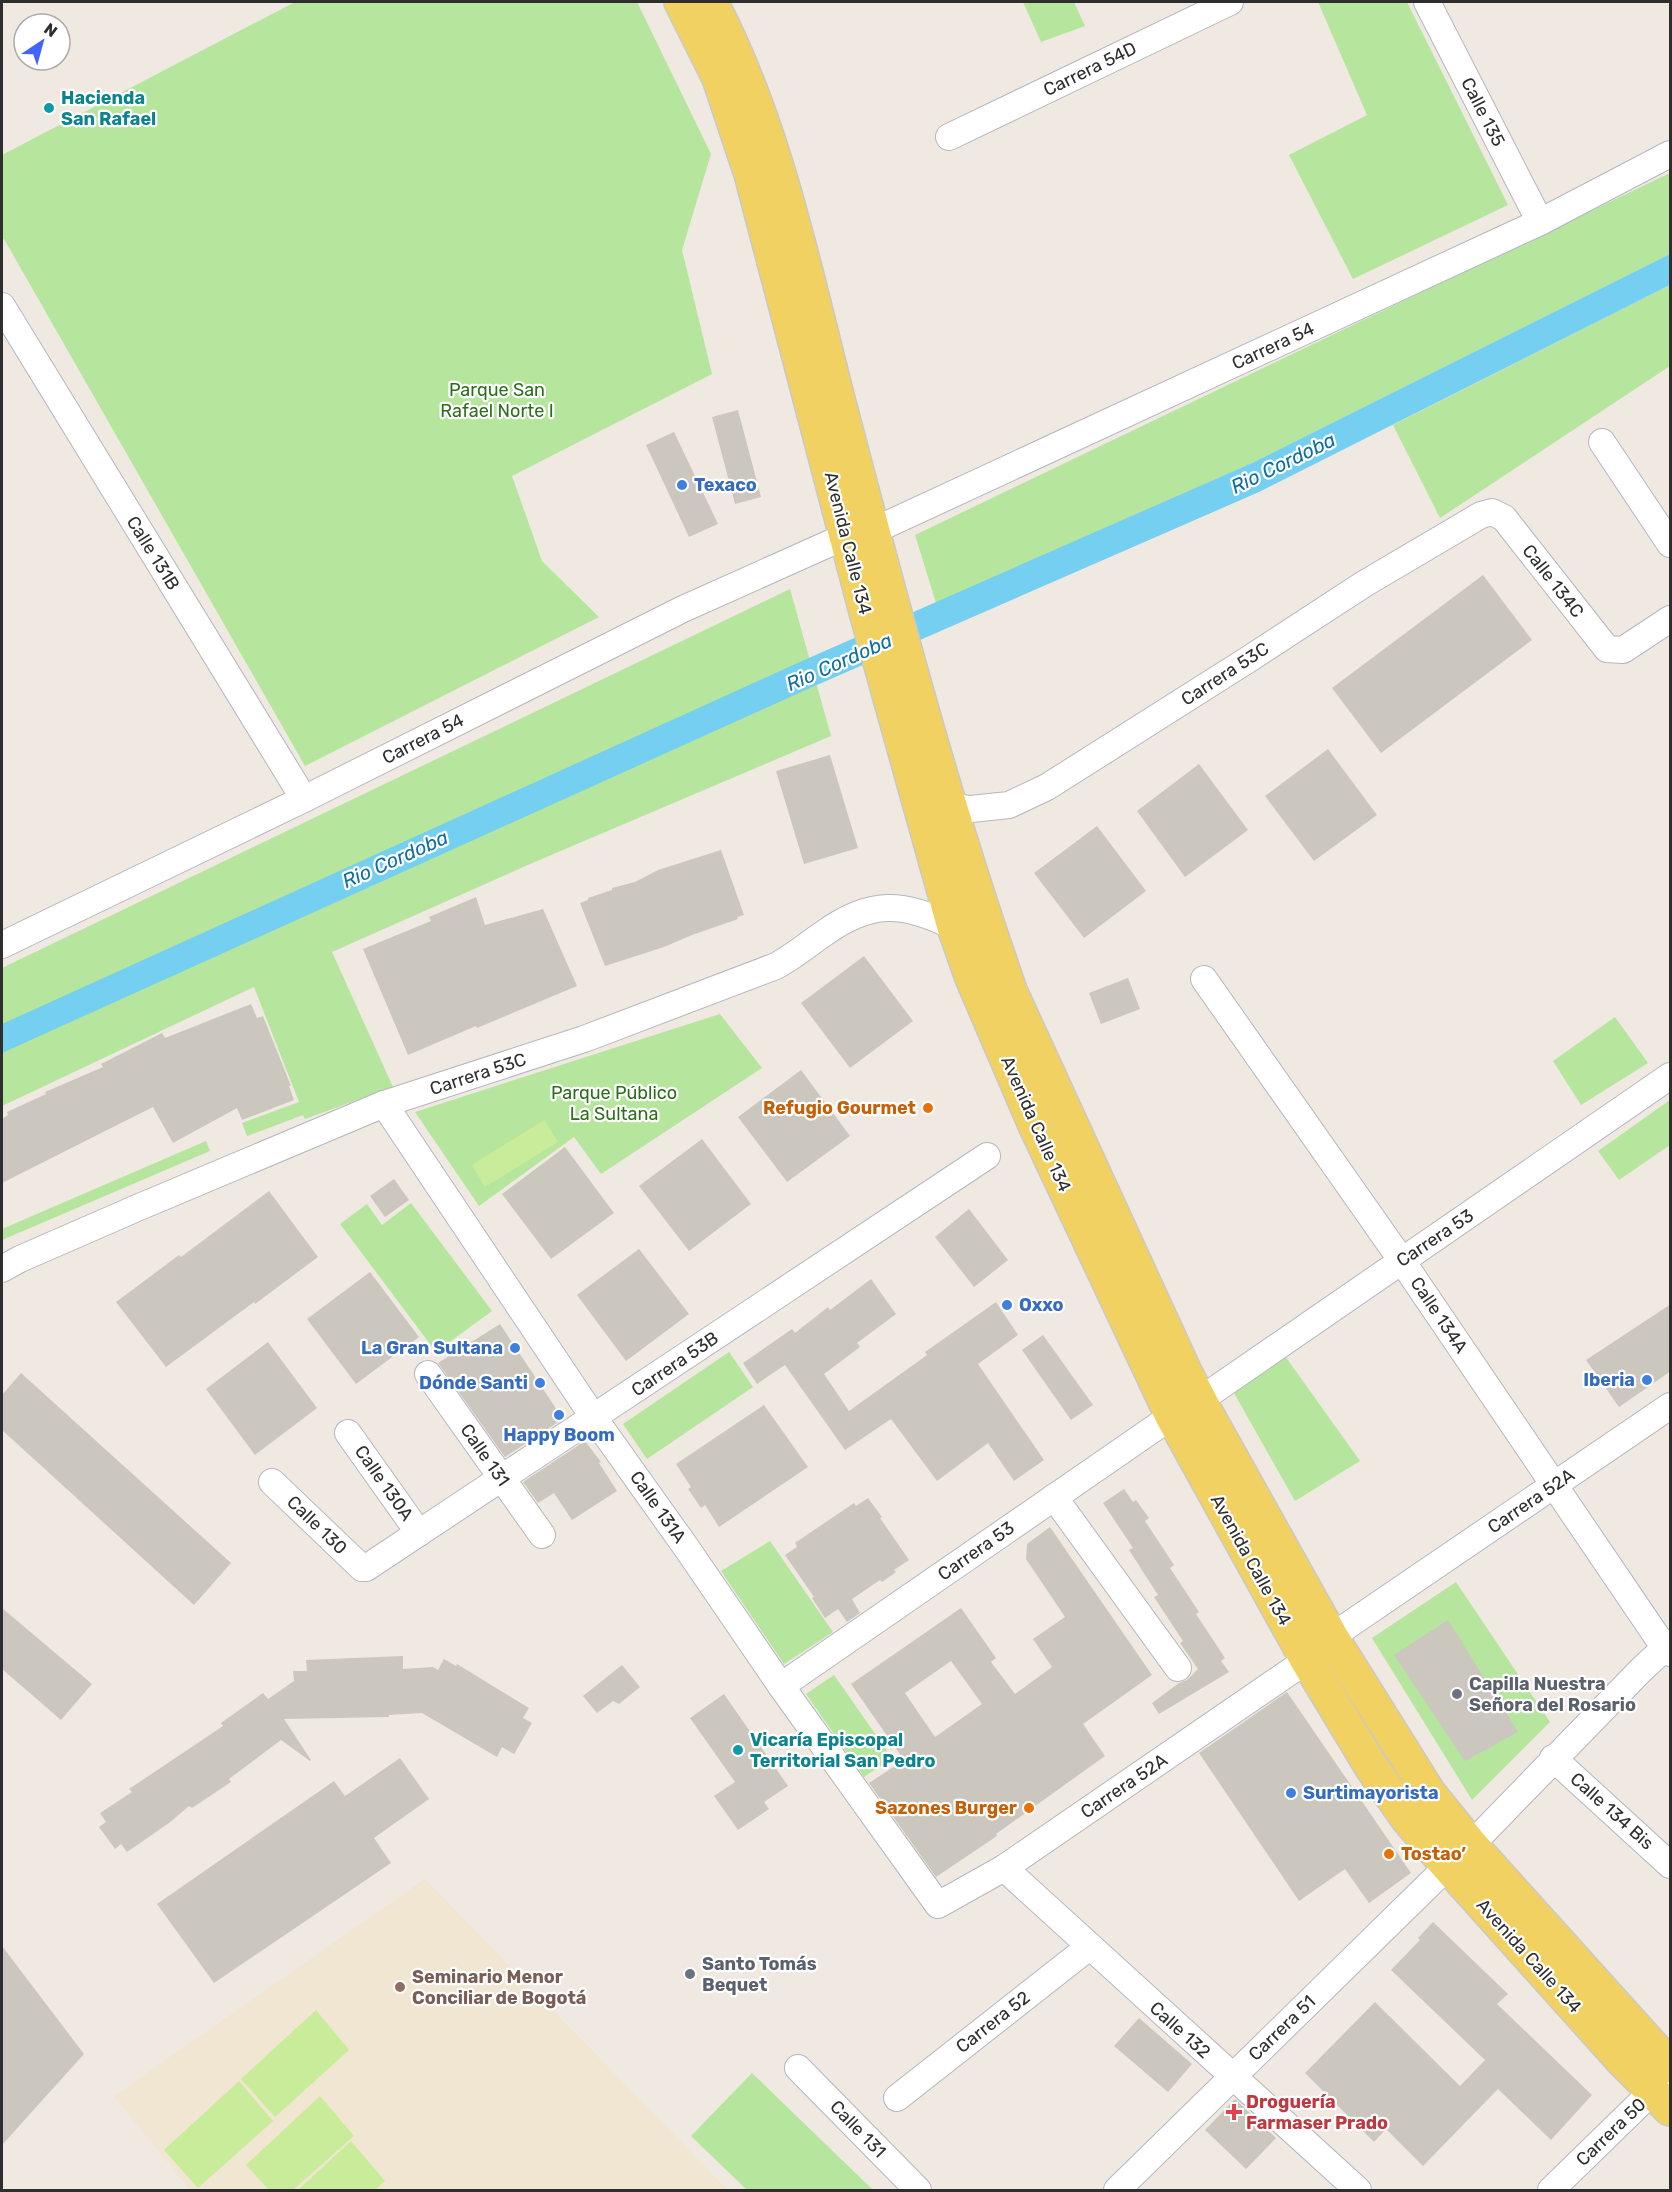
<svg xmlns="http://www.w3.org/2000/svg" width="1672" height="2192" font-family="Rubik,sans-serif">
  <rect width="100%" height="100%" fill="#efe9e1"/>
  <path fill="#f0e6d1" d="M425,1879L728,2190H190L114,2096Z"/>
  <g fill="#b6e59e">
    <path d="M295,2H637L711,154L682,250L712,374L512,476L542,561L599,617L305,766L4,239L2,240V155Z"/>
    <path d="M1023,2H1074L1085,26L1041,42Z"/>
    <path d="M1318,2H1407L1508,205L1353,279L1289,155L1367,115Z"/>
    <path d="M1670,173V254L1252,463L936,603L915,535Z"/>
    <path d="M1670,285V366L1440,518L1393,425Z"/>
    <path d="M790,589L831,736L530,864L332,952L393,1087L305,1119L303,1115L247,1136L242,1123L299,1102L254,987L2,1106V968Z"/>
    <path d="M720,1014L762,1068L601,1174L574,1137L479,1206L415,1112Z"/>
    <path d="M1615,1017L1648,1063L1581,1105L1553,1061Z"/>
    <path d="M1670,1100V1145L1619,1180L1598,1151Z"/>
    <path d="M206,1141L210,1151L2,1240V1229Z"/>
    <path d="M411,1203L492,1311L436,1352L340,1224L367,1204L382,1225Z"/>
    <path d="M729,1352L753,1387L647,1459L623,1424Z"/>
    <path d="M1285,1356L1360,1461L1295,1501L1234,1393Z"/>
    <path d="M770,1541L833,1632L784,1664L721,1571Z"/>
    <path d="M1456,1582L1550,1722L1472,1800L1372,1638Z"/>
    <path d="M834,1675L892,1758L864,1777L806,1694Z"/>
    <path d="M752,2073L873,2190H747L691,2136Z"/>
  </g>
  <g fill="#c9ec9a">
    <path d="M544,1120L558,1142L485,1187L472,1165Z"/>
    <path d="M316,2010L349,2050L275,2117L241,2079Z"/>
    <path d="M239,2081L273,2121L198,2188L164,2150Z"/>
    <path d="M320,2096L354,2136L293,2190H269L246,2165Z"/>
    <path d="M351,2141L385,2181L375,2190H298Z"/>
  </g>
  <path fill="#75cff0" d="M1670,254V285L1259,492L810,688L2,1053V1024L802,661L1252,463Z"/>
  <g fill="#cbc7bf" fill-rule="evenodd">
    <path d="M738,410L761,497L735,504L712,417Z"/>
    <path d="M674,432L718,524L689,537L646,445Z"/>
    <path d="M1483,575L1532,640L1381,753L1332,688Z"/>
    <path d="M1328,749L1377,815L1314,861L1265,796Z"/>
    <path d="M830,755L858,848L804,864L776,771Z"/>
    <path d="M1199,764L1248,830L1185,877L1137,811Z"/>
    <path d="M1097,826L1146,891L1084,938L1034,873Z"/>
    <path d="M721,850L744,915L737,917L738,919L692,935L664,947L605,966L580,903L588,900V898L612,890V888L635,882L658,870Z"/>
    <path d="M476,897L485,925L543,909L577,986L477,1028L476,1026L408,1055L363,949L431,921L429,917Z"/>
    <path d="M864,956L913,1021L850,1068L801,1003Z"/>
    <path d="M1128,978L1140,1009L1101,1024L1089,993Z"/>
    <path d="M251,1004L257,1018L263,1016L291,1086H289L294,1100L242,1120L237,1108L173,1143L153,1107L2,1183V1119L8,1115L7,1112L46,1094L45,1092L103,1067L101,1064L162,1033L165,1038Z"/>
    <path d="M801,1070L850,1136L787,1182L738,1117Z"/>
    <path d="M702,1139L751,1204L689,1251L639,1186Z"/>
    <path d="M565,1147L614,1213L551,1259L502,1194Z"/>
    <path d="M394,1179L409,1200L385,1217L370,1196Z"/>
    <path d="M269,1191L318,1257L255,1304L254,1302L166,1367L116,1302L179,1255L181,1257Z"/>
    <path d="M969,1209L1008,1260L974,1287L935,1237Z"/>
    <path d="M639,1249L689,1314L626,1361L577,1295Z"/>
    <path d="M370,1272L419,1337L356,1384L307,1319Z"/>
    <path d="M871,1279L896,1314L857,1343L860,1347L824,1374L849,1411L927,1355L925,1352L996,1302L1018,1335L978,1364L1044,1460L1014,1481L988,1443L937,1481L891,1419L845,1450L785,1365L757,1384L743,1363L792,1329L795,1333L828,1307L830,1310Z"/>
    <path d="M1671,1304V1371L1619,1407L1586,1360Z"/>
    <path d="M500,1324L563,1419L505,1457L438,1363Z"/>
    <path d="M1043,1335L1093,1405L1071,1420L1022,1350Z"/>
    <path d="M268,1342L317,1408L255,1455L206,1389Z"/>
    <path d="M21,1373L231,1563L194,1605L2,1430V1395Z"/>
    <path d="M764,1405L808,1467L719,1527L705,1505L701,1508L688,1489L691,1487L676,1464Z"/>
    <path d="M585,1441L601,1462L599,1463L617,1491L572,1520L554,1493L538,1503L523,1482Z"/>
    <path d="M1124,1489L1133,1502L1136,1500L1149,1518L1145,1521L1174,1565L1170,1568L1199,1612L1196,1614L1225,1658L1221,1661L1229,1672L1159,1714L1152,1703L1179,1683L1187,1680L1198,1669L1180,1643L1183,1641L1154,1597L1158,1595L1129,1550L1133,1548L1103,1503Z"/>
    <path d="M868,1498L882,1517L880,1518L909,1560L894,1570L896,1572L882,1582L880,1580L852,1599L860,1613L847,1622L838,1609L825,1618L812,1598L814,1597L785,1555L797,1547L795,1543L854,1503L856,1506Z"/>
    <path d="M1050,1527L1152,1675L1083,1724L1105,1756L996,1834L997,1836L936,1877L869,1783L904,1760L851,1684L961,1608L996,1658L991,1662L1015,1694L1052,1667L1033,1639L1065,1617L1026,1559L1027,1544ZM951,1661L982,1704L935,1737L905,1693Z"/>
    <path d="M2,1608L92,1684L61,1720L2,1669Z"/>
    <path d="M1448,1620L1518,1732L1465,1761L1394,1655Z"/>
    <path d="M403,1656V1669L433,1667L438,1670L444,1659L456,1666L457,1664L529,1708L523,1718L532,1723L514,1754L502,1747L497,1757L422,1713L389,1715V1717L284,1719L311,1760L310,1761L281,1740L229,1779L231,1782L192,1808L189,1806L169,1823L127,1852L121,1844L115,1849L99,1827L106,1822L100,1813L132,1792L129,1789L223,1726L221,1723L263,1693L268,1699L294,1681L293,1671H307L306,1660Z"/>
    <path d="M622,1665L640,1687L619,1704L613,1701L597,1713L583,1696Z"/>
    <path d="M1287,1692L1411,1873L1369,1903L1345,1869L1299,1901L1199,1753Z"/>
    <path d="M724,1694L788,1786L764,1802L769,1809L738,1830L714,1796L735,1782L690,1718Z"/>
    <path d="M400,1758L429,1799L374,1838L391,1863L214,1983L157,1904L334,1781L345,1796Z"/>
    <path d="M1433,1922L1508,1994L1497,2004L1592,2095L1551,2140L1498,2089L1423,2166L1386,2129L1374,2142L1305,2073L1375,2002L1460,2086L1485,2060L1391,1970L1420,1940L1418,1938Z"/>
    <path d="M2,1946L84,2054L2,2145Z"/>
    <path d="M1139,2018L1192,2064L1168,2092L1114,2046Z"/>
    <path d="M1235,2099L1276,2138L1246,2169L1205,2130Z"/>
  </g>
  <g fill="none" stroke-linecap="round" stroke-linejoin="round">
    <defs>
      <g id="street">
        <path d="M1427,2L1540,222"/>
        <path d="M949,137L1230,2"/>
        <path d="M2,306L304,799"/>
        <path d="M1602,442L1670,544"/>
        <path d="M873,531L1540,222L1670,154"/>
        <path d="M950,806L971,809L1009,805L1047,787L1249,659L1364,584L1481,515L1492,512L1504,518L1607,649L1623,650L1670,619"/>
        <path d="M2,945L304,799L683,609L846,536"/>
        <path d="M1204,979L1402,1261L1664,1647L1670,1653"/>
        <path d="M384,1104L594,1418L688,1550L781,1686L938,1905L1004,1868L1307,1660"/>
        <path d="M2,1269L20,1259L137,1208L384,1104L584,1039L776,966C793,957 807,945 823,934C870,900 903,901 954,927"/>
        <path d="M428,1374L542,1535"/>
        <path d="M1200,1400L1670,1076"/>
        <path d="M348,1433L419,1533"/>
        <path d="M272,1482L362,1568H366L987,1156"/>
        <path d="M1054,1497L1178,1668"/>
        <path d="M1332,1638L1347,1626L1670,1406"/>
        <path d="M781,1686L1172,1416"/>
        <path d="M1553,1758L1670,1865"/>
        <path d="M1471,1845L1640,1671L1670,1643"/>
        <path d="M1004,1868L1358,2190"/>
        <path d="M798,2068L918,2190"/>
        <path d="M897,2098L1089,1947"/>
        <path d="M1117,2190L1448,1866"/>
        <path d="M1551,2190L1665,2079"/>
      </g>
      <g id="primary">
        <path d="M681,2L719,78L751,174L866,612L954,927L972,978L1035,1125L1172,1416L1307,1660L1372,1768L1407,1818L1448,1866L1621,2059L1670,2109"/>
        <path d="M711,2C776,126 804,268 839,403C891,601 943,800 1011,993L1185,1372L1209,1418L1332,1638L1429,1793L1471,1845L1670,2066"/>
      </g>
    </defs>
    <use href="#street" stroke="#b4b7c1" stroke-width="28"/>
    <use href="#primary" stroke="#c9c9c9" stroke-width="36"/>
    <use href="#street" stroke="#fff" stroke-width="26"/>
    <use href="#primary" stroke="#f2d163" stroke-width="33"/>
  </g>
  <g fill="#0f9aa8" stroke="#fff" stroke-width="2">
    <circle cx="49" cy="108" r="6"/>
    <circle cx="738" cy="1750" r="6"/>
  </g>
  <g fill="#3f7fe0" stroke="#fff" stroke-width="2">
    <circle cx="682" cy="485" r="6"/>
    <circle cx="1007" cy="1305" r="6"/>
    <circle cx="515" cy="1348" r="6"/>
    <circle cx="1647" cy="1380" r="6"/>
    <circle cx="540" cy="1383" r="6"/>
    <circle cx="559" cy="1415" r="6"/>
    <circle cx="1291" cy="1793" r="6"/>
  </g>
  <g fill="#e8710a" stroke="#fff" stroke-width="2">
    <circle cx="928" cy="1108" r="6"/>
    <circle cx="1029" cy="1808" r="6"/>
    <circle cx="1389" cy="1854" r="6"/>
  </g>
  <g fill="#6b7280" stroke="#fff" stroke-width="2">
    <circle cx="1457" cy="1694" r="6"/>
    <circle cx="690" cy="1974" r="6"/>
  </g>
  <circle fill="#8d6e63" stroke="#fff" stroke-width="2" cx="400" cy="1987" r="6"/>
  <path fill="#e0444e" stroke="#fff" stroke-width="2" d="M1231 2103h6v6h6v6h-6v6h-6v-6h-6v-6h6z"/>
  <g text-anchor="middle" stroke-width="4.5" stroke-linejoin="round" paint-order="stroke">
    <g font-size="18" fill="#2e2e2e" stroke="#fff">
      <text transform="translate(1090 69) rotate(-26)" y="6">Carrera 54D</text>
      <text transform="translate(1483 112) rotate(63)" y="6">Calle 135</text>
      <text transform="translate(1273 346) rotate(-25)" y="6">Carrera 54</text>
      <text transform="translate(848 543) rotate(76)" y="6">Avenida Calle 134</text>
      <text transform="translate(153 553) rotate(58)" y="6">Calle 131B</text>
      <text transform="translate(1553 581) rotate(52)" y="6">Calle 134C</text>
      <text transform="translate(1225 674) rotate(-33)" y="6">Carrera 53C</text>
      <text transform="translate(423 739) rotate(-27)" y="6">Carrera 54</text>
      <text transform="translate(478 1074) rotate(-18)" y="6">Carrera 53C</text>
      <text transform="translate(1036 1124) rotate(66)" y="6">Avenida Calle 134</text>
      <text transform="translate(1435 1238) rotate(-34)" y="6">Carrera 53</text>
      <text transform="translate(1439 1315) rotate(56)" y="6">Calle 134A</text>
      <text transform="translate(675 1364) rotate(-34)" y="6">Carrera 53B</text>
      <text transform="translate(485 1455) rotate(55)" y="6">Calle 131</text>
      <text transform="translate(384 1483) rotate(55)" y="6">Calle 130A</text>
      <text transform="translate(1531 1501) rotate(-34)" y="6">Carrera 52A</text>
      <text transform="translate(658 1507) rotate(55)" y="6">Calle 131A</text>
      <text transform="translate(317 1525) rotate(44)" y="6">Calle 130</text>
      <text transform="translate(976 1551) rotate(-35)" y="6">Carrera 53</text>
      <text transform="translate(1251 1560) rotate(61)" y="6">Avenida Calle 134</text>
      <text transform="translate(1124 1786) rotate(-34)" y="6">Carrera 52A</text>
      <text transform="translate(1612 1811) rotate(42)" y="6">Calle 134 Bis</text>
      <text transform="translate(1529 1956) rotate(48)" y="6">Avenida Calle 134</text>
      <text transform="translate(993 2022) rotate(-38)" y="6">Carrera 52</text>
      <text transform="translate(1282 2028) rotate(-44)" y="6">Carrera 51</text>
      <text transform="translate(1180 2030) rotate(42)" y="6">Calle 132</text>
      <text transform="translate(858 2129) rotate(46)" y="6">Calle 131</text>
      <text transform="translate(1611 2132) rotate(-44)" y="6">Carrera 50</text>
    </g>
    <g font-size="18" font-weight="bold" fill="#0d838f" stroke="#fff" text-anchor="start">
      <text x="61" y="104">Hacienda<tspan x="61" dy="21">San Rafael</tspan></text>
      <text x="750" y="1746">Vicaría Episcopal<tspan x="750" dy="21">Territorial San Pedro</tspan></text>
    </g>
    <g font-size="18" fill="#2c6e1b" stroke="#fff">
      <text x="497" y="396">Parque San<tspan x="497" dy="21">Rafael Norte I</tspan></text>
      <text x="614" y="1099">Parque Público<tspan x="614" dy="21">La Sultana</tspan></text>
    </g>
    <g font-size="18" font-weight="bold" fill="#366cbe" stroke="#fff" text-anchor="start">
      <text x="694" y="491">Texaco</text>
      <text x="1019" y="1311">Oxxo</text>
      <text x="503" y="1354" text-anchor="end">La Gran Sultana</text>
      <text x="1635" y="1386" text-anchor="end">Iberia</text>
      <text x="528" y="1389" text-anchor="end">Dónde Santi</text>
      <text x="559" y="1441" text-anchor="middle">Happy Boom</text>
      <text x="1303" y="1799">Surtimayorista</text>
    </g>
    <g font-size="18" font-weight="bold" fill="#c56008" stroke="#fff" text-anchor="end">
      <text x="916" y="1114">Refugio Gourmet</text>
      <text x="1017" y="1814">Sazones Burger</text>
      <text x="1401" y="1860" text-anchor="start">Tostao’</text>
    </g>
    <g font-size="18" font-weight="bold" fill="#5b616d" stroke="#fff" text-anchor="start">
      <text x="1469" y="1690">Capilla Nuestra<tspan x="1469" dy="21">Señora del Rosario</tspan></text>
      <text x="702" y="1970">Santo Tomás<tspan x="702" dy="21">Bequet</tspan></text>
    </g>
    <g font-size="18" font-weight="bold" fill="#785e54" stroke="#fff" text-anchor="start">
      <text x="412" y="1983">Seminario Menor<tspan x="412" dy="21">Conciliar de Bogotá</tspan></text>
    </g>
    <g font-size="18" font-weight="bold" fill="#be3a42" stroke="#fff" text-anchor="start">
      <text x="1246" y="2108">Droguería<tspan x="1246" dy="21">Farmaser Prado</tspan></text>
    </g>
    <g font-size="20" font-style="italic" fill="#0d6fa3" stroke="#fff">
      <text transform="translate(1283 463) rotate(-26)" y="7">Rio Cordoba</text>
      <text transform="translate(839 662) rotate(-24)" y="7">Rio Cordoba</text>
      <text transform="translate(395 859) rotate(-24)" y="7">Rio Cordoba</text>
    </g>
  </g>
  <rect width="1672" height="2192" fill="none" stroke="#2e2e2e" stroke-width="6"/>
  <g transform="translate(42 42) rotate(36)"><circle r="28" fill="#ffffff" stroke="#ababab" stroke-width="1.5"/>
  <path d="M0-4.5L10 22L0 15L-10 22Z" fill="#4264fb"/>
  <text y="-9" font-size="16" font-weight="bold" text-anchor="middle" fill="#2e2e2e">N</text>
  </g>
</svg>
